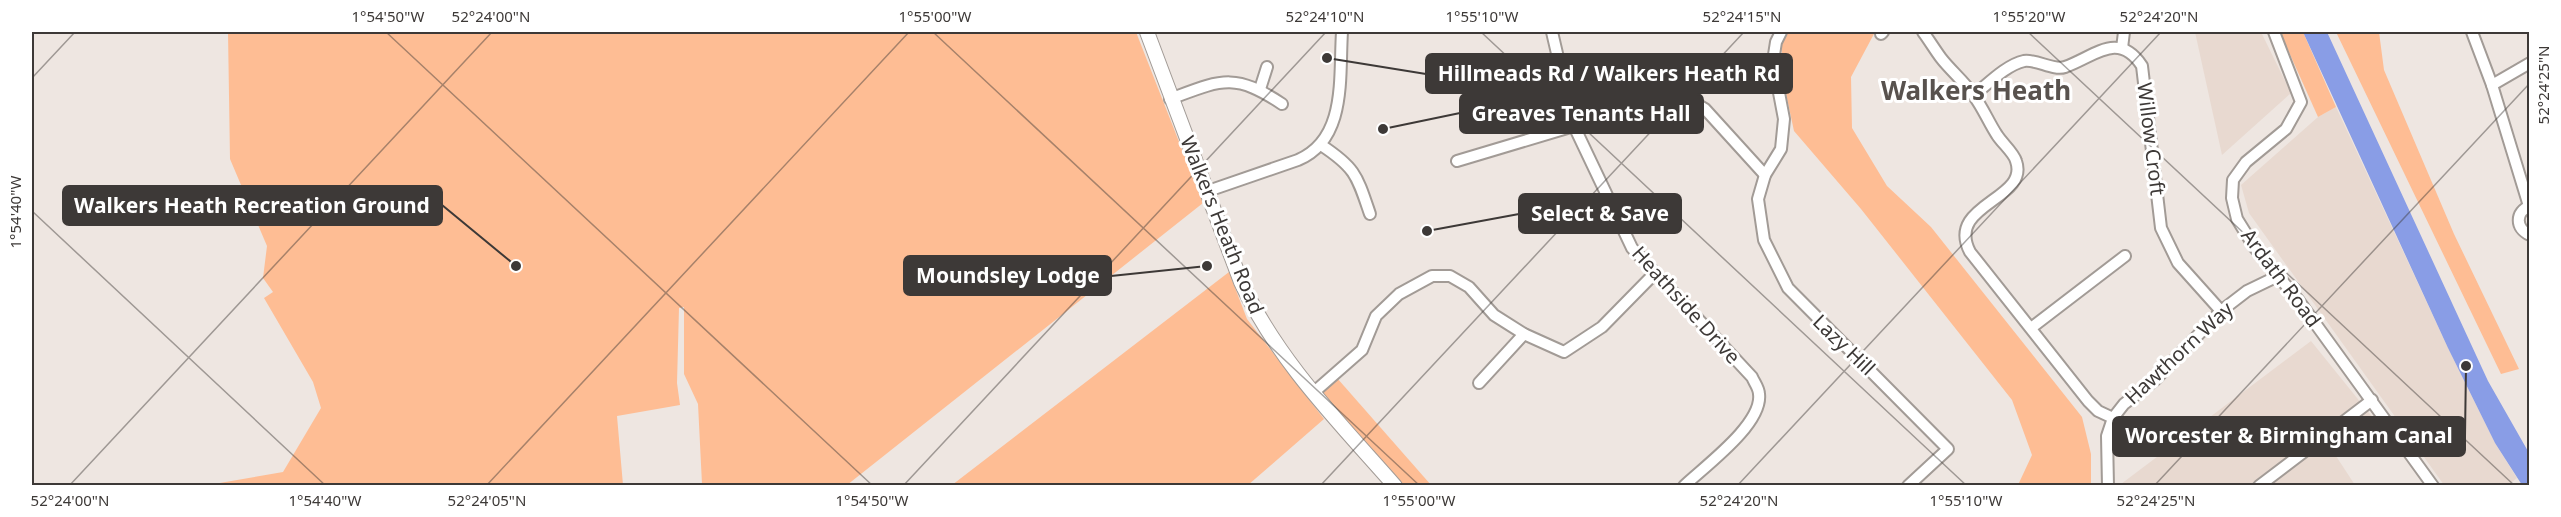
<svg xmlns="http://www.w3.org/2000/svg" width="2561" height="517" font-family="'Noto Sans',sans-serif">
  <rect width="100%" height="100%" fill="#eee6e1"/>
  <g fill="#e8d9d0">
    <path d="M2195,32H2261L2291,93L2222,155Z"/>
    <path d="M2336,107L2448,348L2495,443L2517,478L2508,485H2444L2249,213L2241,185L2318,117Z"/>
    <path d="M2311,341L2378,424L2334,453L2355,485L2121,484Z"/>
  </g>
  <g fill="#febd94">
    <path d="M228,32H1136L1203,203L847,485L702,484L698,404L684,374V307L679,308L677,383L680,405L617,416L623,485H208L283,472L321,408L313,382L264,298L273,292L263,278L267,246L230,159Z"/>
    <path d="M1788,32H1875L1851,77L1852,128L1887,186L1931,227L2082,417L2091,454V485H2018L2032,455L2012,400L1861,209L1794,131L1785,89L1781,44Z"/>
    <path d="M2280,32H2303L2336,107L2318,117Z"/>
    <path d="M2336,32H2379L2384,70L2454,234L2519,369L2501,374Z"/>
    <path d="M1229,272L1247,319L1324,419L1248,485H952Z"/>
    <path d="M1337,378L1431,485H1400L1324,400L1323,392Z"/>
  </g>
  <path fill="#899de6" d="M2303,32H2327L2488,381L2529,453V485H2522L2495,443L2448,348Z"/>
  <g fill="none" stroke-linecap="round" stroke-linejoin="round">
    <defs>
      <g id="minor">
        <path d="M1552,32L1574,126L1632,248L1752,377C1754,382 1759,388 1759,394C1763,424 1705,466 1684,486"/>
        <path d="M1781,32L1776,42L1773,61L1784,119L1781,149L1765,175L1758,199L1764,240L1788,288L1948,449L1908,486"/>
        <path d="M1923,32C1929,40 1935,50 1941,58C1951,71 1965,82 1974,96C1983,108 1989,123 1997,135C2002,143 2014,153 2016,161C2030,200 1945,204 1970,252L2088,401L2098,411L2113,418"/>
        <path d="M2274,32L2301,102L2286,129L2246,162L2233,180L2232,198L2237,219L2255,248L2299,301L2433,486"/>
        <path d="M2472,32L2492,85L2529,206"/>
        <path d="M1881,34L1883,32"/>
        <path d="M2122,48L2124,32"/>
        <path d="M1653,82L1661,104L1672,109L1695,103L1705,109L1765,175"/>
        <path d="M2492,85L2530,63"/>
        <path d="M1260,89L1267,67"/>
        <path d="M1974,95C1988,84 2006,65 2024,61C2037,59 2053,71 2065,67C2094,57 2118,30 2142,66L2161,228L2178,263L2221,311"/>
        <path d="M1170,99C1221,80 1234,72 1282,104"/>
        <path d="M1321,145C1356,168 1357,176 1370,214"/>
        <path d="M1457,161L1574,126"/>
        <path d="M1208,191L1298,160C1347,139 1339,78 1342,32"/>
        <path d="M2530,206C2515,212 2515,228 2530,235"/>
        <path d="M2031,328L2125,256"/>
        <path d="M1479,383L1524,334"/>
        <path d="M1313,393L1362,350L1376,316L1399,294L1432,276H1450L1469,287L1494,315L1524,334L1564,352L1602,327L1654,274"/>
        <path d="M2108,486L2107,436L2113,418L2124,404L2155,380L2221,311L2247,291L2278,276"/>
        <path d="M2259,486L2372,400"/>
      </g>
      <path id="tertiary" d="M1147,32L1241,282C1278,361 1337,420 1395,486"/>
    </defs>
    <use href="#minor" stroke="#a29b96" stroke-width="14"/>
    <use href="#tertiary" stroke="#a29b96" stroke-width="16"/>
    <use href="#minor" stroke="#fff" stroke-width="10"/>
    <use href="#tertiary" stroke="#fff" stroke-width="14"/>
  </g>
  <path fill="none" stroke="#3d3937" stroke-width="1.5" stroke-opacity="0.45" d="M386,32L873,486M933,32L1420,486M1481,32L1967,486M2028,32L2515,486M32,78L75,32M32,211L326,486M69,486L492,32M486,486L909,32M903,486L1326,32M1320,486L1744,32M1737,486L2161,32M2154,486L2530,83"/>
  <g text-anchor="middle" stroke-width="6" stroke-linejoin="round" paint-order="stroke">
    <g font-size="20" fill="#3d3937" stroke="#fff">
      <text transform="translate(2151 139) rotate(83)" y="7">Willow Croft</text>
      <text transform="translate(1222 225) rotate(68)" y="7">Walkers Heath Road</text>
      <text transform="translate(2281 278) rotate(53)" y="7">Ardath Road</text>
      <text transform="translate(1686 305) rotate(48)" y="7">Heathside Drive</text>
      <text transform="translate(1844 345) rotate(44)" y="7">Lazy Hill</text>
      <text transform="translate(2179 353) rotate(-43)" y="7">Hawthorn Way</text>
    </g>
    <g font-size="26" font-weight="bold" fill="#58524e" stroke="#fff">
      <text x="1976" y="100">Walkers Heath</text>
    </g>
  </g>
  <path fill="none" stroke="#3d3937" stroke-width="2" d="M1327 58L1426 74M1383 129L1460 113M516 266L442 205M1427 231L1519 214M1207 266L1111 276M2466 366L2465 436"/>
  <g fill="#3d3937" stroke="#fff" stroke-width="2">
    <circle cx="1327" cy="58" r="6"/>
    <circle cx="1383" cy="129" r="6"/>
    <circle cx="516" cy="266" r="6"/>
    <circle cx="1427" cy="231" r="6"/>
    <circle cx="1207" cy="266" r="6"/>
    <circle cx="2466" cy="366" r="6"/>
  </g>
  <g fill="#3d3937" stroke="#3d3937" stroke-width="2">
    <rect x="1426" y="54" width="366" height="39" rx="6"/>
    <rect x="1460" y="94" width="243" height="39" rx="6"/>
    <rect x="63" y="186" width="379" height="39" rx="6"/>
    <rect x="1519" y="194" width="162" height="39" rx="6"/>
    <rect x="904" y="256" width="207" height="39" rx="6"/>
    <rect x="2113" y="417" width="352" height="39" rx="6"/>
  </g>
  <g font-size="21" text-anchor="middle" font-weight="bold" fill="#fff">
    <text x="1609" y="81">Hillmeads Rd / Walkers Heath Rd</text>
    <text x="1581" y="121">Greaves Tenants Hall</text>
    <text x="252" y="213">Walkers Heath Recreation Ground</text>
    <text x="1600" y="221">Select &amp; Save</text>
    <text x="1008" y="283">Moundsley Lodge</text>
    <text x="2289" y="443">Worcester &amp; Birmingham Canal</text>
  </g>
  <rect width="2561" height="517" fill="none" stroke="#ffffff" stroke-width="66"/>
  <rect x="33" y="33" width="2495" height="451" fill="none" stroke="#3d3937" stroke-width="2"/>
  <g font-size="15" text-anchor="middle" fill="#3d3937">
    <text x="388" y="22">1°54'50"W</text>
    <text x="491" y="22">52°24'00"N</text>
    <text x="935" y="22">1°55'00"W</text>
    <text x="1325" y="22">52°24'10"N</text>
    <text x="1482" y="22">1°55'10"W</text>
    <text x="1742" y="22">52°24'15"N</text>
    <text x="2029" y="22">1°55'20"W</text>
    <text x="2159" y="22">52°24'20"N</text>
    <text transform="translate(2544 85) rotate(-90)" y="5">52°24'25"N</text>
    <text transform="translate(16 212) rotate(-90)" y="5">1°54'40"W</text>
    <text x="70" y="506">52°24'00"N</text>
    <text x="325" y="506">1°54'40"W</text>
    <text x="487" y="506">52°24'05"N</text>
    <text x="872" y="506">1°54'50"W</text>
    <text x="1419" y="506">1°55'00"W</text>
    <text x="1739" y="506">52°24'20"N</text>
    <text x="1966" y="506">1°55'10"W</text>
    <text x="2156" y="506">52°24'25"N</text>
  </g>
</svg>
